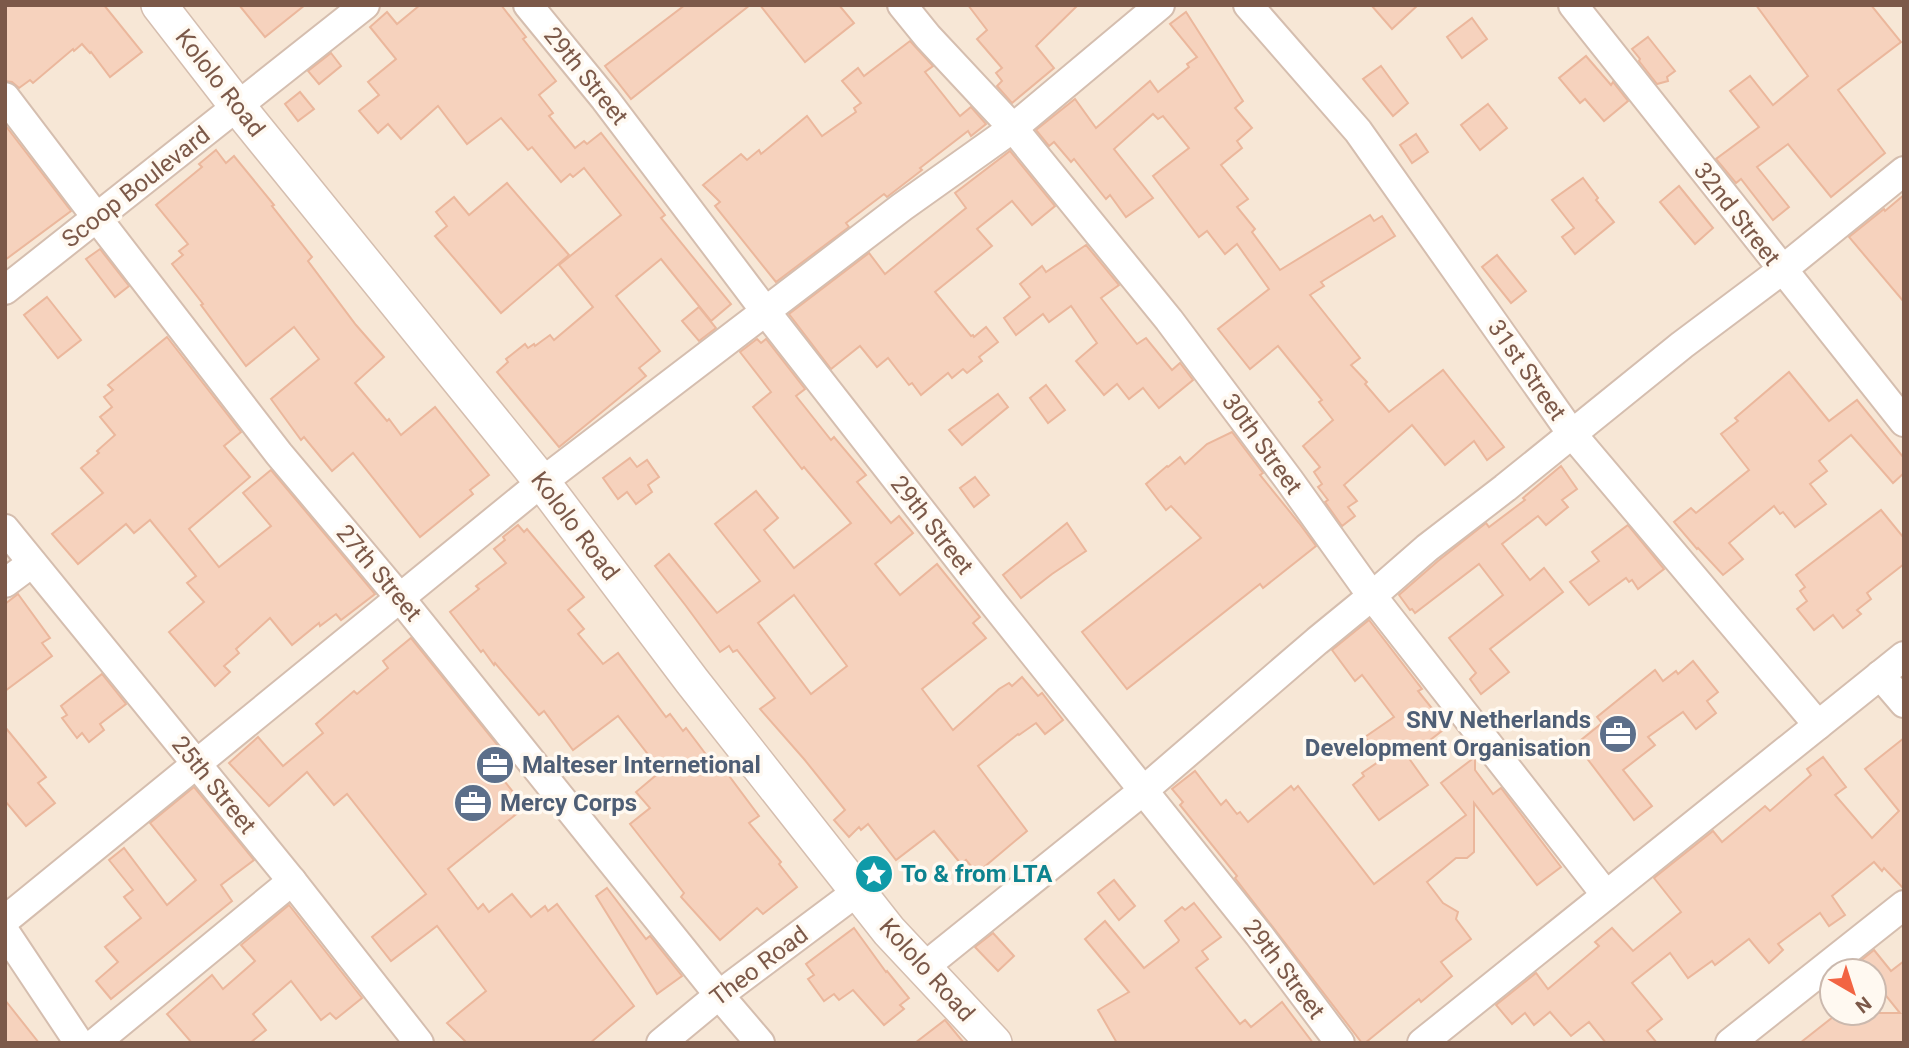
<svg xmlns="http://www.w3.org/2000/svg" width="1909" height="1048" font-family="Roboto,sans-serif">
  <rect width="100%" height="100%" fill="#fef5e8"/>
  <path fill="#f7e7d6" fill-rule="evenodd" d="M5,5H1904V1043H5ZM1832,971H1874V1013H1832Z"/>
  <g fill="#f6d2bd" stroke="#ebb79c" stroke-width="2" fill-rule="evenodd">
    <path d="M5,5H104L142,52L110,77L91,52L90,53L82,44L74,51L73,49L33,83L30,80L19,88L12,82L5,81Z"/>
    <path d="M239,5H305L265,37Z"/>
    <path d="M420,5H501L526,37L523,39L556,81L539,95L553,113L549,116L575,148L584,141L587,144L601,133L665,215L661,218L731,304L711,321L661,259L616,296L660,351L639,368L646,376L559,447L497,372L508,362L506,359L525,344L528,348L534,344L535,346L550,335L554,340L593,307L559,265L621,215L584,168L573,177L570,174L561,182L532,147L528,150L501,118L467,144L438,106L401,139L388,124L378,133L359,111L379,95L368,82L396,59L370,27L387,12L397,24Z"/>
    <path d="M685,5H750L631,99L605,66Z"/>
    <path d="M760,5H839L854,23L805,62Z"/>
    <path d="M968,5H1078L1036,46L1054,68L1012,103L997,86L1002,81L996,73L1002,68L977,39L987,30Z"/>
    <path d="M1371,5H1418L1392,29Z"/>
    <path d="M1756,5H1871L1901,42L1838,90L1885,153L1831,197L1788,144L1757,167L1789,207L1773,220L1741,179L1736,183L1716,159L1759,127L1730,91L1750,76L1773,105L1808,76Z"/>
    <path d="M1186,12L1243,101L1235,108L1252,128L1237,141L1242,148L1221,165L1248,199L1237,207L1255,229L1252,232L1280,270L1370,215L1374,221L1382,216L1395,236L1321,282L1324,286L1310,295L1360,358L1351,365L1367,382L1365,384L1389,412L1443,370L1504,447L1487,460L1474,441L1445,465L1412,425L1344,485L1357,501L1348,507L1355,516L1342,526L1325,502L1328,500L1318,487L1322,484L1314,472L1320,467L1303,446L1333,420L1319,402L1322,400L1278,346L1250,369L1218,329L1269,289L1237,244L1225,254L1207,231L1199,237L1153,176L1189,148L1163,116L1158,119L1153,114L1114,149L1153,198L1126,217L1110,195L1106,199L1074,159L1071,162L1054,142L1049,146L1036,130L1075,99L1096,128L1150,81L1158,92L1189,67L1187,64L1197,57L1170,24Z"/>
    <path d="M1472,18L1487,39L1462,58L1447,37Z"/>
    <path d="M1648,37L1675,71L1667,77L1668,81L1657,84L1639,61L1640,59L1632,49Z"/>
    <path d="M910,41L933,66L925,72L960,116L971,107L986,124L971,136L968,131L920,168L922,170L887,197L884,194L846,223L849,227L776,282L715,206L720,202L703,185L741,154L747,160L759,150L761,154L807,116L822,136L856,112L854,108L861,103L842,81L858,68L864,76Z"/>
    <path d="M331,53L341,66L319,84L308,71Z"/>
    <path d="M1586,56L1611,85L1613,82L1628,101L1604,121L1585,99L1580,103L1559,78Z"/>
    <path d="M1381,66L1408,103L1393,116L1363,79Z"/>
    <path d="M300,92L314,109L298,121L285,104Z"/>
    <path d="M1488,104L1507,128L1480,150L1461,125Z"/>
    <path d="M5,125L71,211L5,260Z"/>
    <path d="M1416,134L1428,152L1412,163L1400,145Z"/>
    <path d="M216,150L226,163L234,156L274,205L272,206L312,257L308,261L356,325L384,357L355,383L387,421L389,419L401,435L435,407L489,475L470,490L473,494L420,537L353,453L332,471L304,437L301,440L271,399L319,359L294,327L246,366L201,305L203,304L172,264L183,255L179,251L188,244L156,205L202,167L199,164Z"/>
    <path d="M1010,151L1055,206L1032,225L1012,201L977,229L992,246L935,292L971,336L973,335L974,337L986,327L998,342L979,357L982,361L967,373L963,369L952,378L948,373L921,395L912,383L909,385L888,358L877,367L860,346L831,369L789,314L869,253L885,274L966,208L955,193Z"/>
    <path d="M1583,178L1598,198L1596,200L1614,222L1575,254L1562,237L1574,228L1552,200Z"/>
    <path d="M507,183L569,255L501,313L435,236L447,226L436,212L454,197L469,215Z"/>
    <path d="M1679,186L1713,228L1695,244L1660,202Z"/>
    <path d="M1904,195V302L1849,237L1884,209L1885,211Z"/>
    <path d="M1086,245L1119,285L1101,298L1137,344L1146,338L1172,370L1180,363L1193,380L1159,408L1143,388L1129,399L1117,384L1104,395L1076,361L1097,343L1071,306L1049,322L1043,314L1016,335L1004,318L1030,297L1020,284L1042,266L1046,272Z"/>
    <path d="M100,249L129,286L115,297L86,259Z"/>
    <path d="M1497,255L1526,291L1511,303L1482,267Z"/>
    <path d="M47,297L81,340L58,358L24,315Z"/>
    <path d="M699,307L716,328L699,341L682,321Z"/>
    <path d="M167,337L241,432L224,446L250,477L189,529L219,567L271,526L243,493L271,470L375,594L341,620L336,614L320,626L319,623L292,645L270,618L236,649L239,653L224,666L230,672L215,686L169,632L204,602L187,583L196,576L150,520L134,533L126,524L78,564L52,534L103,493L81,468L99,453L97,451L115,435L100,417L112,407L104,397L113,390L108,385Z"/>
    <path d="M757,339L761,343L766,339L805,389L796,396L831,440L834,437L866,475L857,482L891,523L899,516L913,533L875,564L900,595L937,564L980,617L973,623L986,638L922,689L953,730L999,689L1009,683L1012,686L1022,677L1038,696L1042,693L1063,720L1045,734L1036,723L1019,735L1018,734L978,766L1027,831L977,873L966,860L961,864L934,831L896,860L868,824L861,830L859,827L849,837L834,820L845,810L804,759L760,709L775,698L737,650L733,652L729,646L720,652L686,606L655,566L669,554L717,613L760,581L715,524L756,491L778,518L764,530L794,568L851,523L804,467L802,469L753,407L771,392L740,352ZM794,595L847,666L811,694L758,623Z"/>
    <path d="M1789,372L1829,421L1857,400L1904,458V473L1893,483L1851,435L1819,461L1827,471L1810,484L1826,504L1795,527L1783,512L1780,514L1774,506L1729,543L1743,559L1723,575L1698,548L1697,549L1674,522L1691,508L1696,513L1749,470L1721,434L1738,421L1735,418Z"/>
    <path d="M1046,385L1065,410L1048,423L1030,398Z"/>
    <path d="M998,394L1008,407L962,445L949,430Z"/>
    <path d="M1232,432L1263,473L1260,475L1299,523L1316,546L1263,588L1260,584L1127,689L1082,632L1201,538L1171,506L1166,510L1146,484L1167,466L1168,467L1180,457L1185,464L1207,444Z"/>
    <path d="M630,458L637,467L647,460L659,477L648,485L652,492L636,504L627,492L618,499L603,478Z"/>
    <path d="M1561,466L1577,489L1562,500L1568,507L1546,525L1538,516L1502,544L1530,580L1544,568L1563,592L1490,649L1509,672L1481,694L1470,679L1476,673L1449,638L1503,595L1479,564L1415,613L1412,609L1410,610L1399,595L1438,561L1486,523L1489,527L1525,500L1523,498Z"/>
    <path d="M975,477L989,495L974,507L960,488Z"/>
    <path d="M1881,510L1904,538V564L1867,593L1871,599L1857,610L1861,614L1843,628L1833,615L1814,630L1797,609L1807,601L1800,591L1805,587L1796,575Z"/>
    <path d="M1067,523L1086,551L1052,574L1021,598L1003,575Z"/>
    <path d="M518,525L524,532L527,529L584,597L568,610L584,629L578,634L603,664L618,653L666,717L670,714L683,731L686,728L711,761L715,757L759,816L749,823L781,862L779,864L797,887L763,914L757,908L720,940L681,897L684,893L630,824L650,808L636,792L661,771L618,716L573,750L544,711L539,715L495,663L494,665L483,650L481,652L450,612L479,589L476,586L506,563L494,549L505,540L503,537Z"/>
    <path d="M1628,525L1664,569L1638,589L1632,580L1629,582L1626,578L1589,605L1570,582L1599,561L1592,552Z"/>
    <path d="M18,594L50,638L42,643L52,656L5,691V604Z"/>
    <path d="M1369,620L1422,689L1418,691L1447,727L1408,757L1428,785L1379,820L1353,785L1364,776L1362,773L1381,760L1365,737L1394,717L1362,675L1355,681L1332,650Z"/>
    <path d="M411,638L511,762L498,773L525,807L448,869L478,909L483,904L489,912L512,894L531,917L545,906L548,911L557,904L634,1006L590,1043H467L447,1023L486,991L437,926L391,961L372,937L426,894L347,794L334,805L307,772L269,806L229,763L258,737L283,766L323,733L316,724L354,691L357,694L388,668L383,661Z"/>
    <path d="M1693,661L1718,692L1707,701L1716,713L1696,729L1683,712L1648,737L1655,745L1623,770L1652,806L1634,820L1576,744L1602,723L1597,717L1655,670L1663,681L1676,671L1678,674Z"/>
    <path d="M102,674L126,704L100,724L104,730L89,742L82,733L77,738L62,718L67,715L61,706Z"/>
    <path d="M5,727L46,777L38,783L55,803L26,826L5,801Z"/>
    <path d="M1904,738V889L1884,868L1882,871L1874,862L1832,896L1845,915L1829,926L1820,913L1778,944L1783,950L1769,963L1749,939L1715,965L1712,961L1688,978L1670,953L1632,983L1662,1019L1647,1031L1657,1043H1606L1589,1022L1571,1036L1550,1012L1534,1025L1525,1013L1512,1024L1496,1005L1536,973L1548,989L1599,946L1595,942L1612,928L1633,951L1681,912L1654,878L1713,831L1722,842L1765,806L1770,811L1811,775L1807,769L1823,757L1846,787L1835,795L1872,838L1899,811L1865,769Z"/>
    <path d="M1475,757V770L1493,794L1501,788L1561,867L1537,885L1474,803V852L1467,858H1456L1427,882L1443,903L1458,912L1456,919L1471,939L1441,962L1452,976L1421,1002L1419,999L1365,1043H1362L1235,878L1237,876L1180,805L1183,802L1172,789L1195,771L1221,805L1226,800L1237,814L1240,812L1248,822L1291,786L1294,790L1298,786L1374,884L1466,815L1441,783Z"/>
    <path d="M194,787L254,860L221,885L232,901L111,999L96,981L118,962L105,947L141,918L124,897L133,890L109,860L124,848L167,905L196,880L150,823Z"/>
    <path d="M1114,880L1135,906L1119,920L1098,893Z"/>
    <path d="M607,888L646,939L650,936L682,976L657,994L596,896Z"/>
    <path d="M1194,903L1221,937L1202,951L1208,959L1196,968L1240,1024L1245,1020L1251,1027L1282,1002L1313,1043H1117L1098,1010L1129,992L1085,939L1105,921L1144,968L1178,942L1179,940L1165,921L1182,907L1185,910Z"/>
    <path d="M289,905L362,998L336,1019L330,1013L321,1020L291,981L253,1014L266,1030L250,1043H192L167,1014L212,975L223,989L255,961L241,945Z"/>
    <path d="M854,928L886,972L887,971L909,998L900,1005L904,1009L884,1025L853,990L839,1000L834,994L824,1001L808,979L814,975L806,964Z"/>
    <path d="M993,933L1014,956L998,971L975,947Z"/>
    <path d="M1874,950L1891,971L1904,961V1043H1800L1838,1013H1900L1874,981V971H1848Z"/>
    <path d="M5,1000L39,1043H5Z"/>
    <path d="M945,1020L964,1043H915Z"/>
  </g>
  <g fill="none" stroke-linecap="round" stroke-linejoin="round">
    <defs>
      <g id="minor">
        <path d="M528,5L605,99L766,312L994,604L1259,935L1340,1043"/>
        <path d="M902,5L928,37L1013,128L1169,320L1289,480L1372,596L1606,895"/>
        <path d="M1248,5L1358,131L1572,434L1818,725"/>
        <path d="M1573,5L1904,422"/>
        <path d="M5,97L97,218L279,454L400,598L719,995L760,1043"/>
        <path d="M5,290L365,5"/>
        <path d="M5,529L292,881L419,1043"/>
        <path d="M5,583L32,563"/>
        <path d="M1880,675L1904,703"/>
        <path d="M5,920L542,482L902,207L1013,128L1160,5"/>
        <path d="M5,932L79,1043"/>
        <path d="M923,968L1144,790L1317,641L1372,596L1427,548L1505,488L1682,345L1782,270L1904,171"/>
        <path d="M95,1043L292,881"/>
        <path d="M661,1043L719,995L858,891"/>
        <path d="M1422,1043L1904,656"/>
        <path d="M1730,1043L1904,905"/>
      </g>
      <path id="tertiary" d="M159,5L238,107L542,482L692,681L889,931L994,1043"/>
    </defs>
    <use href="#minor" stroke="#d5beaf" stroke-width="32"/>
    <use href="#tertiary" stroke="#d5beaf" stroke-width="38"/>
    <use href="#minor" stroke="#fff" stroke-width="28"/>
    <use href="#tertiary" stroke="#fff" stroke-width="35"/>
  </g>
  <defs>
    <symbol id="office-disc" viewBox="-11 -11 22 22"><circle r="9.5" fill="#5c6f8a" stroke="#fff9f1"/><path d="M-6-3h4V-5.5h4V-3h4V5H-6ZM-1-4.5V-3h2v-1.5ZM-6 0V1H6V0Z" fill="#fff"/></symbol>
    <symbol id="sight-disc" viewBox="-11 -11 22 22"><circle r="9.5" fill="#0f9aa8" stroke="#fff9f1"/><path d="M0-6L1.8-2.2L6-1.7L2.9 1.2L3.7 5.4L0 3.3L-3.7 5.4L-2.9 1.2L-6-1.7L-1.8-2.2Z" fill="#fff"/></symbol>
  </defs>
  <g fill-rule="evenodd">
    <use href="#office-disc" x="1596" y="712" width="44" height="44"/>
    <use href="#office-disc" x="473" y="743" width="44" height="44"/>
    <use href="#office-disc" x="451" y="781" width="44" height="44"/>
    <use href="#sight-disc" x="852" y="852" width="44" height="44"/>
  </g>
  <g text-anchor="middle" stroke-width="7" stroke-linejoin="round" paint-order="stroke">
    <g font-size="24" fill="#7c5949" stroke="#fff9f1">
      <text transform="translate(586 76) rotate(51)" y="8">29th Street</text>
      <text transform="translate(220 83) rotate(52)" y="8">Kololo Road</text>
      <text transform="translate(136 187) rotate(-38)" y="8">Scoop Boulevard</text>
      <text transform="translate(1737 214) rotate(52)" y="8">32nd Street</text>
      <text transform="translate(1527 370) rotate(55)" y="8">31st Street</text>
      <text transform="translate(1262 444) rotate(54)" y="8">30th Street</text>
      <text transform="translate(932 525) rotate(52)" y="8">29th Street</text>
      <text transform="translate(575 526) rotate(53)" y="8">Kololo Road</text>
      <text transform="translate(379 573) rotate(50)" y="8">27th Street</text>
      <text transform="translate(214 785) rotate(51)" y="8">25th Street</text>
      <text transform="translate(759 966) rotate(-37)" y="8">Theo Road</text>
      <text transform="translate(1284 969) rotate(53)" y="8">29th Street</text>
      <text transform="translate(927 970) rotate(48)" y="8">Kololo Road</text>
    </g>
    <g font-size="24" font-weight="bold" fill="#4e5e75" stroke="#fff9f1" text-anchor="start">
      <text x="1591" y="728" text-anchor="end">SNV Netherlands<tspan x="1591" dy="28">Development Organisation</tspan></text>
      <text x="522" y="773">Malteser Internetional</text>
      <text x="500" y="811">Mercy Corps</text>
    </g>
    <g font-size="24" font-weight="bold" fill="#0d838f" stroke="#fff9f1" text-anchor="start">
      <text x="901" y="882">To &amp; from LTA</text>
    </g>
  </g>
  <rect width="1909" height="1048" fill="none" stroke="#7c5949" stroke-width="14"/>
  <g transform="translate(1853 992) rotate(141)"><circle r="33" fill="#fff9f1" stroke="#cbb9ae" stroke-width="2"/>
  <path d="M0-5L12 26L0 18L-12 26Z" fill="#f26443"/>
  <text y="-10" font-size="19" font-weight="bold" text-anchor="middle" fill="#7c5949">N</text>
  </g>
</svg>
